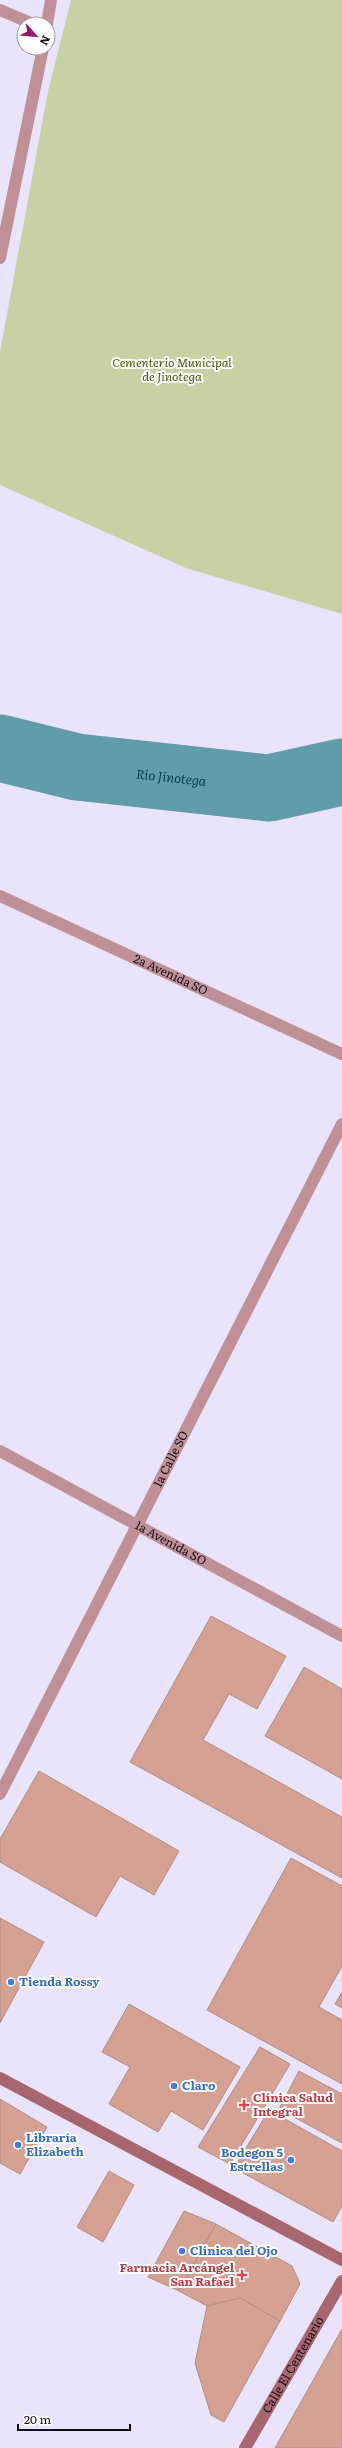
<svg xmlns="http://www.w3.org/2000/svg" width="342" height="2448" font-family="Literata,serif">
  <rect width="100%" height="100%" fill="#eae3fc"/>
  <path fill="#c8d1a3" d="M71,0H342V614L186,568L0,485V352L48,91Z"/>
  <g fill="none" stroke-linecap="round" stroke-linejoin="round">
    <path stroke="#619da8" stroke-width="67" id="s1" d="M0,748L77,767L269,788L342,772"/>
  </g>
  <g fill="#d4a193" stroke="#b08e85">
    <path d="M211,1616L286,1656L257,1709L229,1694L203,1740L342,1817V1878L130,1762Z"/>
    <path d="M304,1667L342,1689V1779L265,1736Z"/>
    <path d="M39,1771L179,1851L154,1895L120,1876L96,1917L0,1862V1839Z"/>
    <path d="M291,1858L342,1886V1966L319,2007L342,2020V2084L207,2010Z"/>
    <path d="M0,1918L44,1942L0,2023Z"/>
    <path d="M342,1992V2008L335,2004Z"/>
    <path d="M129,2004L240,2067L203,2130L171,2111L158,2132L109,2104L130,2067L102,2052Z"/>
    <path d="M260,2047L290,2064L230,2164L198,2147Z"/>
    <path d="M299,2071L342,2094V2143L279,2109Z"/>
    <path d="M0,2099L47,2127L20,2174L0,2163Z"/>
    <path d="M269,2110L342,2151V2206L333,2222L234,2168Z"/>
    <path d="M109,2171L134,2185L103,2242L77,2227Z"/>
    <path d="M184,2211L216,2224L179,2291L148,2277Z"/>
    <path d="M216,2224L292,2266L300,2284L280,2321L240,2298L207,2306L179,2291Z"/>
    <path d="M240,2298L280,2321L224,2422L211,2415L195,2363L207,2306Z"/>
    <path d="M342,2329V2448H275Z"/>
  </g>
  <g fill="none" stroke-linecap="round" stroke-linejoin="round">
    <g stroke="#bf9196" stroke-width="12">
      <path d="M0,10L33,24"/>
      <path d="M47,24L51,0"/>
      <path d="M0,258L43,48"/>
      <path id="s2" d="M0,896L342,1054"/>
      <path id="s3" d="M0,1451L342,1636"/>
      <path id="s4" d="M0,1794L342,1124"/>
    </g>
    <g stroke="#a8666f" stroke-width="12">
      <path d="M0,2078L342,2260"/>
      <path id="s5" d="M245,2448L342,2281"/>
    </g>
  </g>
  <g fill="#3f7fe0" stroke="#fff" stroke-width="1.5">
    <circle cx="11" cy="1982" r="4"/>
    <circle cx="174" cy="2086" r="4"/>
    <circle cx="18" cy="2145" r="4"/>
    <circle cx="291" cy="2160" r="4"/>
    <circle cx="182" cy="2251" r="4"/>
  </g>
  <g fill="#e0444e" stroke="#fff" stroke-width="1.5">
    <path d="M242 2099h4v4h4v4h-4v4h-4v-4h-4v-4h4z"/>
    <path d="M240 2269h4v4h4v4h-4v4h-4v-4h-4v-4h4z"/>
  </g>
  <g text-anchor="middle" stroke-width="4" stroke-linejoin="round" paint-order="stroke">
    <g font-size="12" font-style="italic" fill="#4e580c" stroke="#fff">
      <text x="172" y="367">Cementerio Municipal<tspan x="172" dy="14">de Jinotega</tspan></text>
    </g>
    <g font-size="12" fill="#120e19" stroke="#fff">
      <text dy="4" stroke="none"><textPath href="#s2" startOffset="188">2a Avenida SO</textPath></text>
      <text dy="4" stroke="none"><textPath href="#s4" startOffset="376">1a Calle SO</textPath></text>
      <text dy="4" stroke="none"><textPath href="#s3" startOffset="194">1a Avenida SO</textPath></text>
      <text dy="4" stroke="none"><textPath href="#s5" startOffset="96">Calle El Centenario</textPath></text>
    </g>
    <g font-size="12" font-weight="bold" fill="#366cbe" stroke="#fff" text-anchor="start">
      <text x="19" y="1986">Tienda Rossy</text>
      <text x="182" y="2090">Claro</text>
      <text x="26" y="2142">Libraría<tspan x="26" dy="14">Elizabeth</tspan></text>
      <text x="283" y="2157" text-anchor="end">Bodegon 5<tspan x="283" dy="14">Estrellas</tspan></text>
      <text x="190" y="2255">Clínica del Ojo</text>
    </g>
    <g font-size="12" font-weight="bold" fill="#be3a42" stroke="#fff" text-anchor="start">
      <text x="253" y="2102">Clínica Salud<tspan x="253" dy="14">Integral</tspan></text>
      <text x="234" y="2272" text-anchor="end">Farmacia Arcángel<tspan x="234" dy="14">San Rafael</tspan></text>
    </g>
    <g font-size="13" font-style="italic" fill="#033e47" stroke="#fff">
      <text dy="5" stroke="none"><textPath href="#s1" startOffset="174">Río Jinotega</textPath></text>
    </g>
  </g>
  <g transform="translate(36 36) rotate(117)"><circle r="19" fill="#ffffff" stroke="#a09fa3"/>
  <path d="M0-3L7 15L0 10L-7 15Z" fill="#9a166b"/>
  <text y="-6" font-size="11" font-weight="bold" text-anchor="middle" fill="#120e19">N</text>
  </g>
  <path d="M18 2424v6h112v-6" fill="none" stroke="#120e19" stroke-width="2"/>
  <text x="24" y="2424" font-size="12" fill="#120e19" stroke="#ffffff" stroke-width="3" paint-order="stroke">20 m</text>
</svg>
